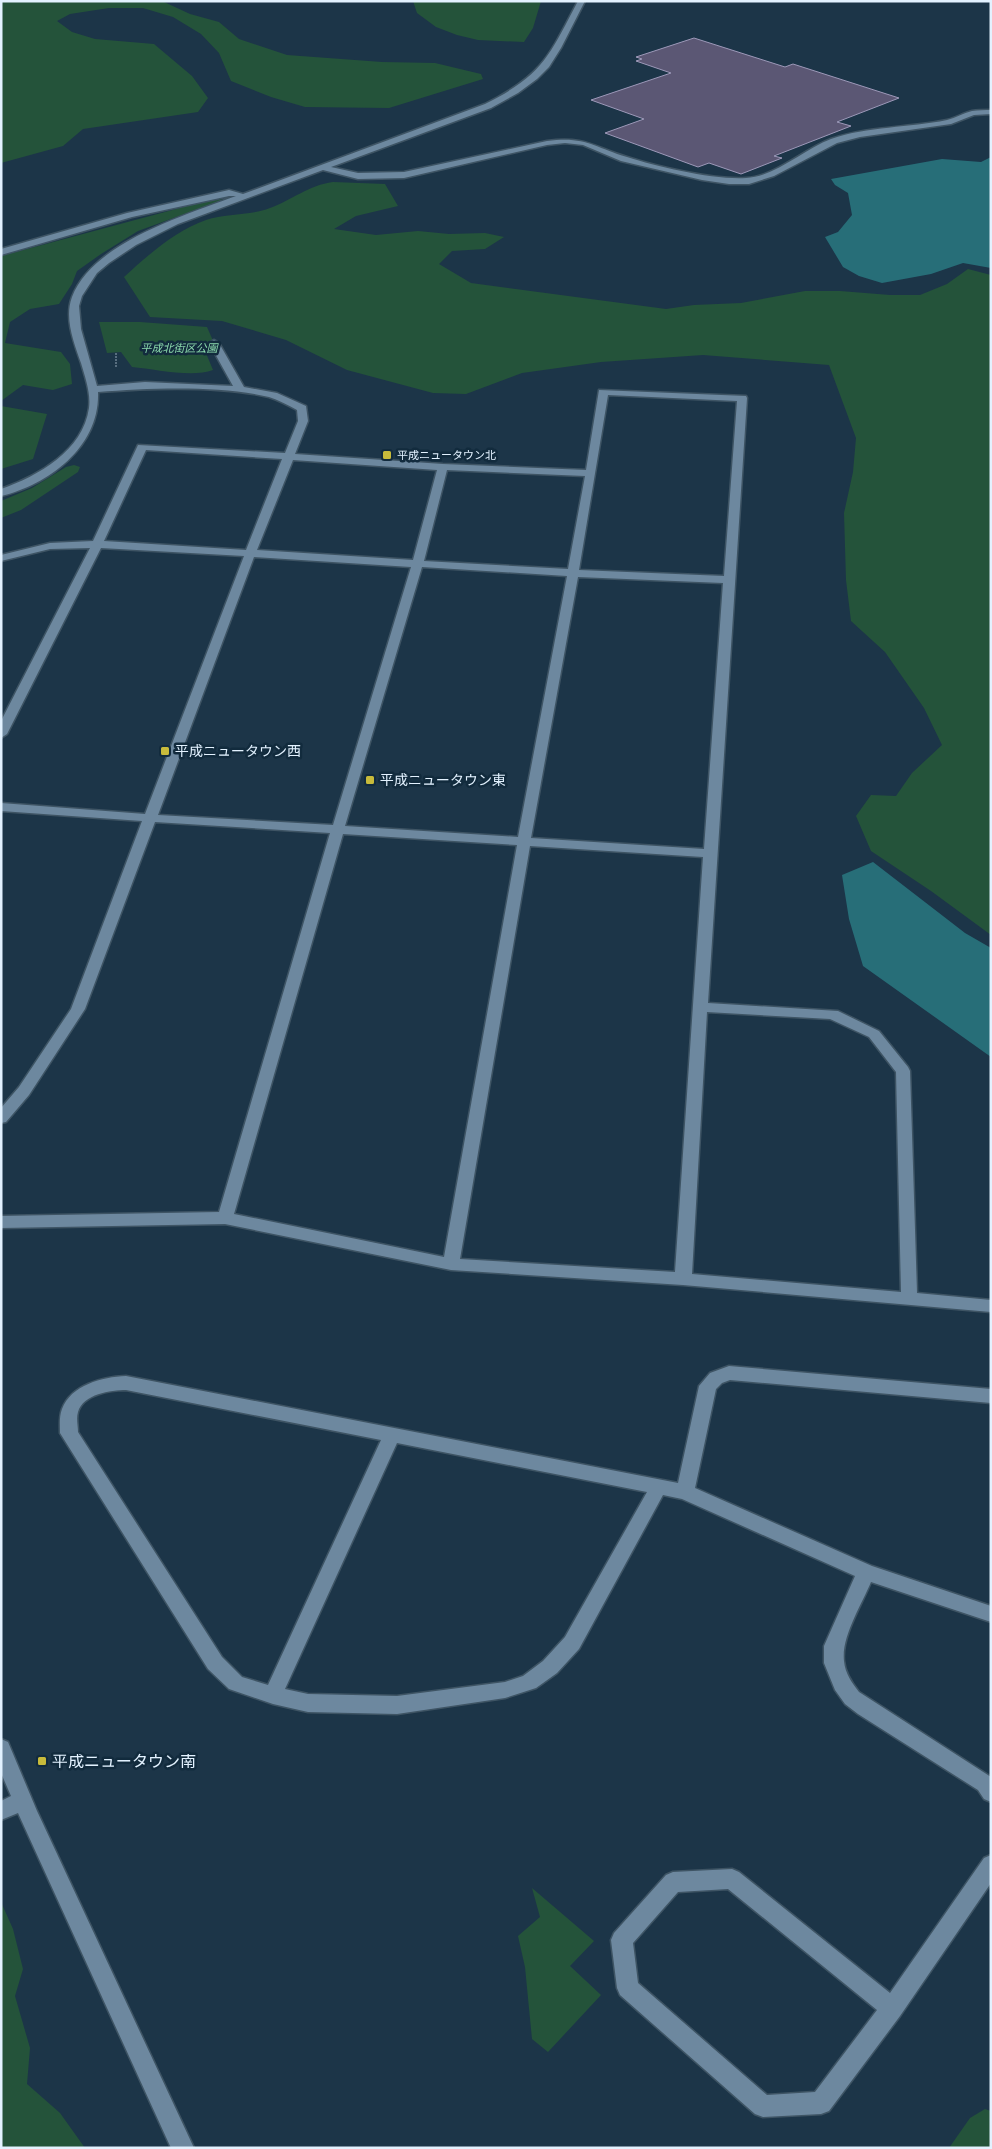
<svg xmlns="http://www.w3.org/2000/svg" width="992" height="2149" font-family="'Libre Baskerville','Noto Sans JP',serif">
  <rect width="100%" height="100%" fill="#1c3548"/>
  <g fill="#24533a">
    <path d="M1,1H162L190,14L219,22L239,39L287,55L382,62L435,63L481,74L483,79L389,108L305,107L271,97L231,81L219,53L201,34L173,17L143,8H109L70,14L57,21L72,32L95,39L154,44L192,76L208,98L198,112L83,129L63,146L1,163Z"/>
    <path d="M413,1H541L533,28L524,42L478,40L457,35L436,27L417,13Z"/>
    <path d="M333,182L385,184L398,206L356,216L334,229L376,235L418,231L449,234L485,233L504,237L485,249L452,251L439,264L471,283L666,309L694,305L741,303L805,291H840L890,295H920L947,284L968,269L991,275V935L931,891L871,851L856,816L871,795L896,796L912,773L942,745L924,708L885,652L851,621L846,580L844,513L853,472L856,438L829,365L703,355L601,362L522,373L466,394L433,393L347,370L286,340L222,321L150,317L124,277C147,256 176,230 206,220C226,213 250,216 270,208C292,200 309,185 333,182Z"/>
    <path d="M217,198L223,200L138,231L101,254L77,271L72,284L59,304L30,309L10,322L5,343L61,352L70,364L72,384L53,390L23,385L1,401V256Z"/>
    <path d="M99,322H140L207,327L214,343H203V346L213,370C192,378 155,369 132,367L121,352L107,353Z"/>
    <path d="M1,406L47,414L33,459L1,469Z"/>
    <path d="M74,465L80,467L78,472L21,510L1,518V501L32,488L66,467Z"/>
    <path d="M532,1888L594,1941L570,1966L601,1995L548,2052L532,2039L525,1967L518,1936L540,1917Z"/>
    <path d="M1,1902L13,1929L23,1969L15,1996L30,2048L27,2084L60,2113L85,2148H1Z"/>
    <path d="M985,2109L991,2111V2148H949L970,2118Z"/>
  </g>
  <g fill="#276e78">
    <path d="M991,157V268L963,263L931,274L882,283L859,276L843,267L825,237L838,232L852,215L848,193L835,185L831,179L942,159L981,162Z"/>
    <path d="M873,862L965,933L991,948V1057L863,966L849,919L842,875Z"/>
  </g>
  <path fill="#5b5774" stroke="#9d99b9" d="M694,38L785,67L793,64L899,98L837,122L851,126L774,156L782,158L741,174L709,163L698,167L605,133L644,119L591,100L671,73L636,61L642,59L636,57Z"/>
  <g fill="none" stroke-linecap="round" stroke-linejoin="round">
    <defs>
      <g id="minor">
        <path d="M578,1H585L561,48L549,67L537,79L518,93L491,108L331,167L358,173L404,172L547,141C586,136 593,147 627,157C658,167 714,180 746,178C775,177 804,149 831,139C868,126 909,128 947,120C956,118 963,113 972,111C978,110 985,110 991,110V114L974,115L951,124L860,137L837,143L774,176L749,184H729L702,180L621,161L583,145L565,143L547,145L404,178L358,179L323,170L178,224L136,245L109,263L97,273L82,296L79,306L81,329L97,386L145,382L233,386L209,343L214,340L219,343L244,387L277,393L306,406L308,421L295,454L443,464L586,470L599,390L746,396L747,398L708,1003L838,1011L879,1031L908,1067L910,1071L917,1293L991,1300V1312L683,1285L451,1270L225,1224L1,1228V1216L219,1212L330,833L155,822L85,1009L29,1095L6,1122L1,1123V1108L19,1087L71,1009L142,821L1,811V803L145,814L244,556L101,548L7,734L1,738V721L90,548L50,549L1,561V555L50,543L93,541L138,445L285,453L298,421L297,410C288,405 278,400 269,397C218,385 150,388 98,392C100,446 50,484 1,496V489C38,476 83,451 89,408C91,393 85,377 81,363C74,343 64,318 72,297C93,242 186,215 236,196H229L132,217L1,255V249L127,213L229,190L243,194L485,104C543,75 549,56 578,1ZM608,395L737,401L724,576L579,570ZM146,450L282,459L246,550L104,541ZM293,460L437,470L413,560L257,550ZM447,470L585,476L568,569L424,561ZM254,557L411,567L333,825L158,815ZM422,567L567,576L518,837L345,826ZM578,577L723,583L704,849L531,838ZM343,834L517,845L444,1257L234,1214ZM530,846L703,857L675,1272L460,1259ZM707,1012L830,1019L869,1037L896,1072L901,1292L692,1274Z"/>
        <path d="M729,1366L991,1389V1403L730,1380L722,1383L716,1389L695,1488L872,1566L991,1606V1622L871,1582C862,1604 841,1637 844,1661C845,1673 852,1683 859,1692L991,1777V1802L984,1799L978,1790L858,1714L845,1704L835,1690L824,1663V1646L855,1576L682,1499L663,1495L579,1649L557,1673L536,1688L505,1698L397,1714L308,1712L273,1704L229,1689L208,1669L60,1433C60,1425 59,1417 62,1409C71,1385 102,1377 126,1376L678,1483L699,1386L710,1373ZM126,1390L381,1440L268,1685L242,1677L222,1657L78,1432C78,1426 76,1418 78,1412C83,1394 111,1390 126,1390ZM397,1443L647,1492L565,1637L543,1661L523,1676L505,1682L397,1696L308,1694L285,1689Z"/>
        <path d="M1,1739L8,1742L37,1811L194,2148H171L18,1813L1,1820V1801L11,1796L1,1773Z"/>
        <path d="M991,1855V1883L900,2016L829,2111L821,2114L763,2117L755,2114L620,1995L617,1988L611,1940L614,1933L666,1875L673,1872L732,1869L739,1872L890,1993L984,1858ZM728,1889L877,2010L815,2092L767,2095L638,1983L633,1943L678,1892Z"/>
      </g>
    </defs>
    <use href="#minor" stroke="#3e5464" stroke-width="3"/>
    <path stroke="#586e7f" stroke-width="2" stroke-dasharray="2 1" stroke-linecap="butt" d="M116,353V367"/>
    <use href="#minor" fill="#6d889f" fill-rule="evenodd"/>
  </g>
  <g fill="#c8bb3b" stroke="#122b3d" stroke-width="2">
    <rect x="382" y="450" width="10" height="10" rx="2.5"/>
    <rect x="160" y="746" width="10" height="10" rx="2.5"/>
    <rect x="365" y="775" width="10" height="10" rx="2.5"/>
    <rect x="37" y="1756" width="10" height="10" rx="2.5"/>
  </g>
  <g text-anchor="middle" stroke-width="5" stroke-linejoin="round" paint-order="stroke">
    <g font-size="11" font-style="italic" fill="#8cdaad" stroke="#122b3d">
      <text x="179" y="352">平成北街区公園</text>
    </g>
    <g font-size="11" fill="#e3f2ff" stroke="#122b3d" text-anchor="start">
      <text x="397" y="459">平成ニュータウン北</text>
    </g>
    <g font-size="14" fill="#e3f2ff" stroke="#122b3d" text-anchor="start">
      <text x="175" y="756">平成ニュータウン西</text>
      <text x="380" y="785">平成ニュータウン東</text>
    </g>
    <g font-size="16" fill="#e3f2ff" stroke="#122b3d" text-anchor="start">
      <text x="52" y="1767">平成ニュータウン南</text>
    </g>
  </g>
  <rect width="992" height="2149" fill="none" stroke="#e3f2ff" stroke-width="5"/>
</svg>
